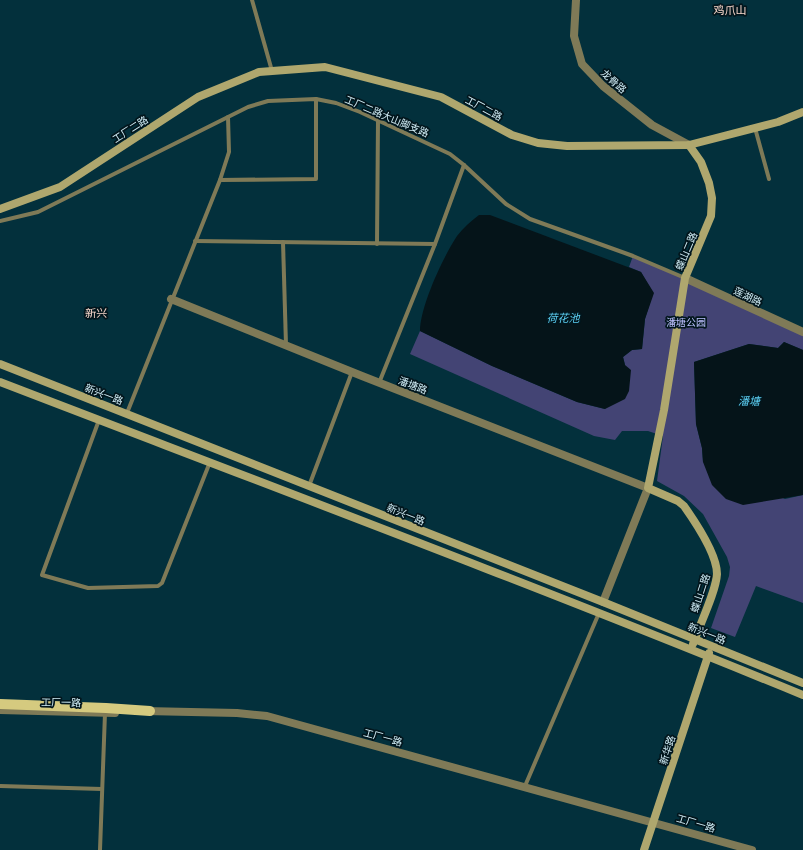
<svg xmlns="http://www.w3.org/2000/svg" width="803" height="850" font-family="Arial,'Noto Sans SC',sans-serif">
  <rect width="100%" height="100%" fill="#03303c"/>
  <path fill="#434474" d="M633,256L803,332V350L784,342L778,348L749,344L694,362L696,424L702,448L703,462L785,499L803,495V603L756,586L735,637L711,628L729,576L730,567L727,557L703,514L684,496L657,481L663,436L648,431H622L615,440L594,436L410,354L420,331L492,366L577,402L605,409L625,365L623,357L632,350L642,349L645,319L653,293L641,272L629,267Z"/>
  <g fill="#051419">
    <path d="M479,215H490L641,272L654,293L645,319L642,349L632,350L623,357L625,365L631,370L629,391L625,399L605,409L577,402L492,366L420,331C420,307 443,257 457,236C463,228 471,221 479,215Z"/>
    <path d="M784,342L803,350V495L743,505L726,499L712,485L703,462L702,448L696,424L694,362L749,344L778,348Z"/>
  </g>
  <g fill="none" stroke-linecap="round" stroke-linejoin="round">
    <g stroke="#7f7a57" stroke-width="4">
      <path d="M252,0L272,71"/>
      <path d="M755,128L769,179"/>
      <path d="M220,180L316,179V99"/>
      <path d="M0,221L38,212L248,107L268,101L316,99L336,103L360,112L450,154L464,165L506,204L530,219L633,256L685,278"/>
      <path d="M195,241L435,244"/>
      <path d="M283,242L286,345"/>
      <path d="M377,244L378,120"/>
      <path d="M379,383L435,244L464,165"/>
      <path d="M127,413L220,180L229,152L228,117"/>
      <path d="M99,420L42,575L88,588L158,586L162,583L210,462"/>
      <path d="M309,486L352,372"/>
      <path d="M0,786L102,789"/>
      <path d="M525,786L599,613"/>
      <path d="M100,850L105,713"/>
    </g>
    <g stroke="#7f7a57" stroke-width="8">
      <path d="M576,0L574,36L582,64L603,86L652,125L689,145"/>
      <path d="M685,278L803,332"/>
      <path d="M171,299L362,376L648,488L603,602"/>
      <path d="M0,710L115,713"/>
      <path d="M145,711L237,713L267,716L752,850"/>
    </g>
    <g stroke="#afa76e" stroke-width="8">
      <path d="M689,145L701,162L709,183L712,198L711,216L685,278L664,410L648,488L678,501L684,506C696,523 717,554 717,574C716,592 699,626 693,644"/>
      <path d="M0,209L60,187L198,97L259,72L325,67L441,97L512,135L538,143L567,146L689,145L778,122L803,112"/>
      <path d="M0,364L603,602L803,683"/>
      <path d="M0,382C268,485 537,586 803,695"/>
      <path d="M644,850L709,653"/>
    </g>
    <path stroke="#d5ca7f" stroke-width="10" d="M0,704L106,708L150,711"/>
  </g>
  <g text-anchor="middle" stroke-width="3.5" stroke-linejoin="round" paint-order="stroke">
    <g font-size="10" fill="#d3eff8" stroke="#02161d">
      <text transform="translate(614 81) rotate(42)" y="4">龙骨路</text>
      <text transform="translate(484 108) rotate(28)" y="4">工厂二路</text>
      <text transform="translate(387 116) rotate(23)" y="4">工厂二路大山脚支路</text>
      <text transform="translate(130 129) rotate(-33)" y="4">工厂二路</text>
      <text transform="translate(686 251) rotate(-67)" y="4">蝶山二路</text>
      <text transform="translate(748 296) rotate(25)" y="4">莲湖路</text>
      <text transform="translate(413 385) rotate(21)" y="4">潘塘路</text>
      <text transform="translate(104 394) rotate(21)" y="4">新兴一路</text>
      <text transform="translate(406 514) rotate(22)" y="4">新兴一路</text>
      <text transform="translate(700 593) rotate(-72)" y="4">蝶山二路</text>
      <text transform="translate(707 633) rotate(22)" y="4">新兴一路</text>
      <text transform="translate(61 702) rotate(1)" y="4">工厂一路</text>
      <text transform="translate(383 737) rotate(15)" y="4">工厂一路</text>
      <text transform="translate(667 750) rotate(-72)" y="4">新华路</text>
      <text transform="translate(696 823) rotate(16)" y="4">工厂一路</text>
    </g>
    <g font-size="10" fill="#bdc1ff" stroke="#02161d">
      <text x="686" y="326">潘塘公园</text>
    </g>
    <g font-size="11" fill="#f8d8cc" stroke="#02161d">
      <text x="730" y="14">鸡爪山</text>
      <text x="96" y="317">新兴</text>
    </g>
    <g font-size="11" font-style="italic" fill="#5dd0f4" stroke="#02161d">
      <text x="563" y="322">荷花池</text>
      <text x="749" y="405">潘塘</text>
    </g>
  </g>
</svg>
